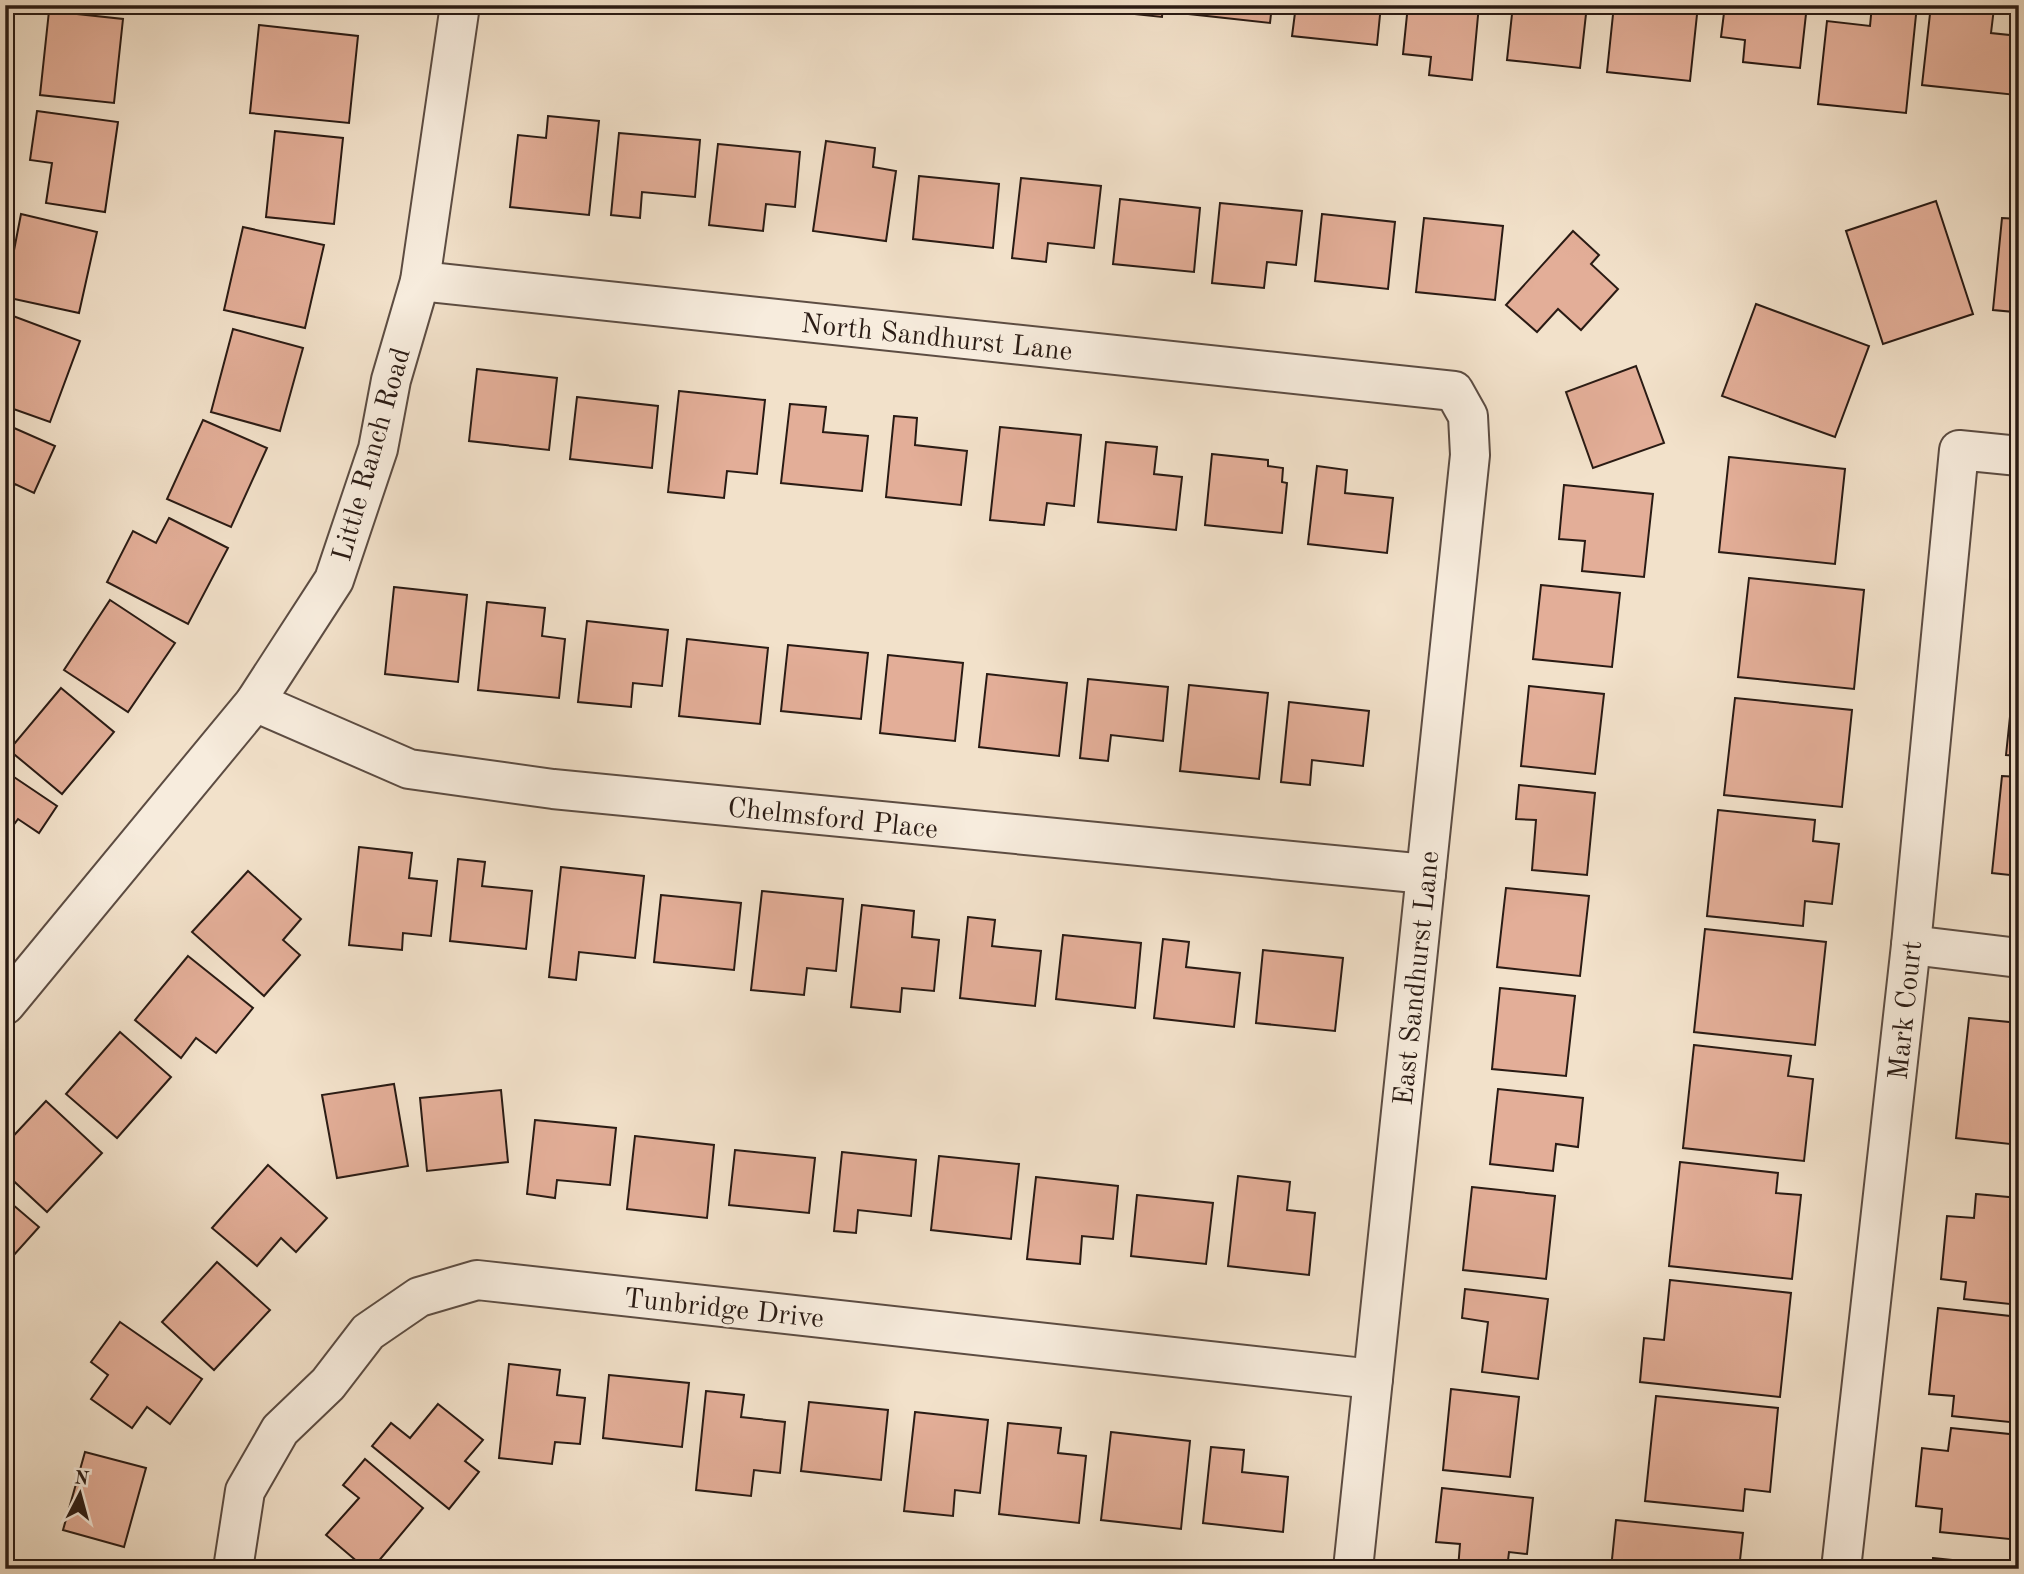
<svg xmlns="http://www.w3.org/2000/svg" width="2024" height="1574" font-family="'Old Standard TT',serif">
  <rect width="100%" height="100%" fill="#f2e1ca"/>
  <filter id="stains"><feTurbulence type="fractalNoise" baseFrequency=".00286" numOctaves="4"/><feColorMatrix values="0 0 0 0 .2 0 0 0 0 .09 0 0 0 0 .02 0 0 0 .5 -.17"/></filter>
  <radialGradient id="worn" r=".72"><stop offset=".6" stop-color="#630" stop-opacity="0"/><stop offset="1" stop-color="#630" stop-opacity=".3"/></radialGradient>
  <g fill="#e3ae98" stroke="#2a1b14" stroke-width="2">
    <path d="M1087,5H1163L1162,17L1086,9Z"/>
    <path d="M1189,5H1272L1270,23L1189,14Z"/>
    <path d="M1296,5H1381L1377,45L1292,36Z"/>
    <path d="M1408,5H1479L1472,80L1429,75L1431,57L1403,54Z"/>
    <path d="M1513,5H1587L1580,68L1507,60Z"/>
    <path d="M1614,5H1698L1690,81L1607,72Z"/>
    <path d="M1725,5H1807L1800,68L1743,62L1745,40L1721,37Z"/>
    <path d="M1872,5H1917L1906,113L1818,104L1827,21L1870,26Z"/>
    <path d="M1931,5L1994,8L1991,33L2019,36L2016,95L1922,85Z"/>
    <path d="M49,11L123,19L114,103L40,95Z"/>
    <path d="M259,25L358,36L349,123L250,113Z"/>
    <path d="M37,111L118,122L105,212L46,203L52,163L30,160Z"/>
    <path d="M548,116L599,121L589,215L510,207L518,135L546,138Z"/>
    <path d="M275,131L343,138L334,224L266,217Z"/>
    <path d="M619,133L700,140L695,197L642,192L640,218L611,215Z"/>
    <path d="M826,141L875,148L873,167L896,171L886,241L813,231Z"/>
    <path d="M718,144L800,152L795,207L766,204L763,231L709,225Z"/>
    <path d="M919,176L999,184L993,248L913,239Z"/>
    <path d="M1021,178L1101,186L1094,248L1048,243L1046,262L1012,258Z"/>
    <path d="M1120,199L1200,208L1194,272L1113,264Z"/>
    <path d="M1936,201L1973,314L1883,344L1846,231Z"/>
    <path d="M1220,203L1302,211L1296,265L1267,262L1264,288L1212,283Z"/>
    <path d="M21,214L97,232L79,313L5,297Z"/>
    <path d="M1322,214L1395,222L1388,289L1315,281Z"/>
    <path d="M1424,218L1503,226L1495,300L1416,292Z"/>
    <path d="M2002,218L2019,219V339L2011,338L2014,312L1993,310Z"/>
    <path d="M243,227L324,245L305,328L224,310Z"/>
    <path d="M1573,231L1599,255L1591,264L1618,289L1581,330L1558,309L1537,332L1506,305Z"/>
    <path d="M1756,304L1869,346L1835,437L1722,396Z"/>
    <path d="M5,313L80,341L50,422L5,406Z"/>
    <path d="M233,329L303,348L280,431L211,412Z"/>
    <path d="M1636,366L1664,443L1593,468L1566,392Z"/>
    <path d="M477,369L557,378L549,450L469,441Z"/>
    <path d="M679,391L765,400L757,474L727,471L724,498L668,492Z"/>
    <path d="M577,397L658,406L652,468L570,459Z"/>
    <path d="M790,404L826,407L823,432L868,436L862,491L781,483Z"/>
    <path d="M894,416L917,418L915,445L967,451L961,505L886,497Z"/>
    <path d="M203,420L267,448L231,527L167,499Z"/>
    <path d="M5,424L55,446L34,493L15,484L5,506Z"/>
    <path d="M1000,427L1081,435L1074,506L1047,503L1044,525L990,520Z"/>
    <path d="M1106,442L1157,447L1154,474L1182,477L1176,530L1098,522Z"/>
    <path d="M1212,454L1268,460V466L1283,468L1282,482L1287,483L1282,533L1205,525Z"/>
    <path d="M1729,457L1845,469L1835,564L1719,552Z"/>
    <path d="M1317,466L1347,470L1345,493L1393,498L1387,553L1308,544Z"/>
    <path d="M1564,485L1653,494L1644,577L1582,571L1585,541L1559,539Z"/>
    <path d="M169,518L228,548L188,624L107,582L133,531L156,543Z"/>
    <path d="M1749,578L1864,590L1854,689L1738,677Z"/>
    <path d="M1541,585L1620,593L1612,667L1533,659Z"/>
    <path d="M394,587L467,595L458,682L385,674Z"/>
    <path d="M110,600L175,643L128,712L64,670Z"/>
    <path d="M487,602L545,608L542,636L565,639L559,698L478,690Z"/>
    <path d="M587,621L668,630L662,686L633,683L631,707L578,702Z"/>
    <path d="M687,639L768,648L760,724L679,716Z"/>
    <path d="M788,645L868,653L861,719L781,711Z"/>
    <path d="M888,655L963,663L955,741L880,733Z"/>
    <path d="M2016,659L2019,660V756L2006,755Z"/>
    <path d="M987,674L1067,683L1059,756L979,747Z"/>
    <path d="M1088,679L1168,687L1163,741L1111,735L1108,761L1080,758Z"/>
    <path d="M1189,685L1268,693L1259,779L1180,771Z"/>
    <path d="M1529,686L1604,694L1595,774L1521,766Z"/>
    <path d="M61,688L114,732L62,794L9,750Z"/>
    <path d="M1735,698L1852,710L1842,807L1724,795Z"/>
    <path d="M1289,702L1369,711L1363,766L1312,760L1310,785L1281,782Z"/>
    <path d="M5,771L57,806L39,833L18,819L5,837Z"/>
    <path d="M2002,776L2019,777V876L1992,873Z"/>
    <path d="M1519,785L1595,793L1587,875L1532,870L1536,820L1516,819Z"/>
    <path d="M1718,810L1815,820L1813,841L1839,844L1832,904L1805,901L1803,926L1707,916Z"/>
    <path d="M359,847L412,853L409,878L437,881L431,936L403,933L402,950L349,945Z"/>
    <path d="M458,859L485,862L482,886L532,891L526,949L450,941Z"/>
    <path d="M561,867L644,876L635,958L579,952L576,980L549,977Z"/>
    <path d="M248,871L301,919L283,940L300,955L264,996L192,932Z"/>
    <path d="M1506,888L1589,896L1580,976L1497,967Z"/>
    <path d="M762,891L843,899L836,971L807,968L804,995L751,990Z"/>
    <path d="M661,895L741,903L734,970L654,962Z"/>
    <path d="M862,905L914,911L912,937L939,940L934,991L902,988L900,1012L851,1007Z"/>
    <path d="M968,917L995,920L992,946L1041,951L1035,1006L960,998Z"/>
    <path d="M1705,929L1826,942L1815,1045L1694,1032Z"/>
    <path d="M1063,935L1141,943L1135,1008L1056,999Z"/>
    <path d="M1163,939L1189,942L1186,967L1240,973L1234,1027L1154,1018Z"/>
    <path d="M1263,950L1343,958L1335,1031L1256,1023Z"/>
    <path d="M188,956L253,1008L216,1053L196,1038L181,1058L135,1020Z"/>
    <path d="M1500,988L1575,996L1566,1076L1492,1069Z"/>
    <path d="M1969,1018L2019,1023V1145L1956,1138Z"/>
    <path d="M120,1032L171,1077L117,1138L66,1094Z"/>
    <path d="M1694,1045L1791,1056L1788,1076L1813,1079L1804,1161L1683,1148Z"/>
    <path d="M394,1084L408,1166L337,1178L322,1095Z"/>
    <path d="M1498,1089L1583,1098L1578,1147L1556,1144L1553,1171L1490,1164Z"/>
    <path d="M501,1090L508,1162L427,1171L420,1098Z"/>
    <path d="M46,1101L102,1153L47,1212L5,1173V1145Z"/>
    <path d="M535,1120L616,1128L610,1185L557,1180L555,1198L527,1194Z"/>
    <path d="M635,1136L714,1145L707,1218L627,1209Z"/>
    <path d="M735,1150L815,1158L809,1213L729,1205Z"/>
    <path d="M842,1152L916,1160L911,1216L858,1210L856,1233L834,1231Z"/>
    <path d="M939,1156L1019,1164L1011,1239L931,1230Z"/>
    <path d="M1680,1162L1778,1173L1776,1193L1801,1195L1792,1279L1669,1266Z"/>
    <path d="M268,1165L327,1218L296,1252L281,1238L257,1266L212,1228Z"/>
    <path d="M1238,1176L1290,1182L1287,1210L1315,1213L1309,1275L1228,1266Z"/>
    <path d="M1036,1177L1118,1186L1113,1239L1082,1236L1080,1264L1027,1259Z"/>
    <path d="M1472,1187L1555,1196L1546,1279L1463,1270Z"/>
    <path d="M1976,1194L2019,1198V1305L1964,1299L1966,1282L1941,1279L1947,1216L1974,1218Z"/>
    <path d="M1137,1195L1213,1203L1206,1264L1131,1256Z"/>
    <path d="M5,1198L39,1227L5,1265Z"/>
    <path d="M217,1262L270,1310L214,1370L162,1322Z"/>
    <path d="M1670,1280L1791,1293L1780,1397L1640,1382L1644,1338L1664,1340Z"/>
    <path d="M1465,1289L1548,1299L1538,1379L1482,1372L1488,1322L1462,1318Z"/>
    <path d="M1938,1308L2019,1317V1423L1952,1416L1954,1396L1929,1394Z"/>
    <path d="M120,1322L202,1379L170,1424L147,1407L132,1428L91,1399L108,1375L91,1362Z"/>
    <path d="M509,1364L560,1370L557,1395L585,1398L580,1444L555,1442L552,1464L499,1458Z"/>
    <path d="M609,1375L689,1383L682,1447L603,1438Z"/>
    <path d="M1451,1389L1519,1397L1510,1477L1443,1470Z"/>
    <path d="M706,1391L744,1395L741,1417L785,1422L780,1473L754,1470L751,1496L696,1490Z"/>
    <path d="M1656,1396L1778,1408L1770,1492L1745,1489L1743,1511L1645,1501Z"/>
    <path d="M809,1402L888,1410L881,1480L801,1471Z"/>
    <path d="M438,1404L483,1440L465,1461L479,1472L449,1509L372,1446L391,1423L410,1438Z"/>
    <path d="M915,1412L988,1420L980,1493L955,1490L953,1516L904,1511Z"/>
    <path d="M1008,1423L1061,1428L1058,1453L1086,1456L1079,1523L999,1514Z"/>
    <path d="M1951,1428L2019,1435V1540L1940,1532L1942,1509L1916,1506L1922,1448L1948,1451Z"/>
    <path d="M1111,1432L1190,1441L1181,1529L1101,1520Z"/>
    <path d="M1211,1447L1244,1450L1242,1472L1288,1477L1283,1532L1203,1523Z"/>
    <path d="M85,1452L146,1468L124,1547L63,1530Z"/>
    <path d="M365,1459L423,1508L372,1569H366L326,1535L359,1498L343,1485Z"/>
    <path d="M1442,1488L1533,1498L1527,1554L1509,1552L1507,1569H1458L1460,1544L1436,1542Z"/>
    <path d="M1616,1520L1743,1533L1739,1569H1611Z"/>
    <path d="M1933,1558L2019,1567V1569H1932Z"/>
    <path d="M61,1561L134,1569H61Z"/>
  </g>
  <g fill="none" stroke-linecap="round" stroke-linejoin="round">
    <defs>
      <g id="minor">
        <path d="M420,281L1454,391L1468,416L1470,455L1353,1569"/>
        <path d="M255,702L409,769L553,789L1426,874"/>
        <path d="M1911,945L2019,958"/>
        <path d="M233,1569L245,1491L280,1430L328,1384L368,1332L419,1297L477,1280L1373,1379"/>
        <path d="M1841,1569L1911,945L1959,450L2019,456"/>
      </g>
      <path id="tertiary" d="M5,1005L255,702L334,580L378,449L391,380L420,281L460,5"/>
    </defs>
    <use href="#minor" stroke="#5c4c42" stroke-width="42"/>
    <use href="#tertiary" stroke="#5c4c42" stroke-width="42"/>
    <use href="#minor" stroke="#f7ecdd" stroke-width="38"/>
    <use href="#tertiary" stroke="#f7ecdd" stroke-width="38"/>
  </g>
  <g text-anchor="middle" stroke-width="6" stroke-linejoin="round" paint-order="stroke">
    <g font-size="28" fill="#2a1b14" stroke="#f7ecdd">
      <text transform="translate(937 336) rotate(6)" y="10">North Sandhurst Lane</text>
      <text transform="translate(370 454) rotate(-74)" y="10">Little Ranch Road</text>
      <text transform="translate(833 817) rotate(6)" y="10">Chelmsford Place</text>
      <text transform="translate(1415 978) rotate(-84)" y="10">East Sandhurst Lane</text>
      <text transform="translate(1904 1010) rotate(-84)" y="10">Mark Court</text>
      <text transform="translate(724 1307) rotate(6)" y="10">Tunbridge Drive</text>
    </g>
  </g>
  <rect width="2024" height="1574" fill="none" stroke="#f2e1ca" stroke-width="28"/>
  <rect x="7" y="7" width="2010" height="1560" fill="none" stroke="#2a1b14" stroke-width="3.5"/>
  <rect x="14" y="14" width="1996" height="1546" fill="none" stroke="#2a1b14" stroke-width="2"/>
  <g transform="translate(80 1494) rotate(6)" stroke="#f7ecdd" stroke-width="5" paint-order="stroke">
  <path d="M0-5L12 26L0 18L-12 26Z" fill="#2a1b14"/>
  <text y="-10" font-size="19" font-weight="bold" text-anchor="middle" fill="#2a1b14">N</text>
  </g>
  <rect width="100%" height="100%" filter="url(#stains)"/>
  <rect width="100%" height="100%" fill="url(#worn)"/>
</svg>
